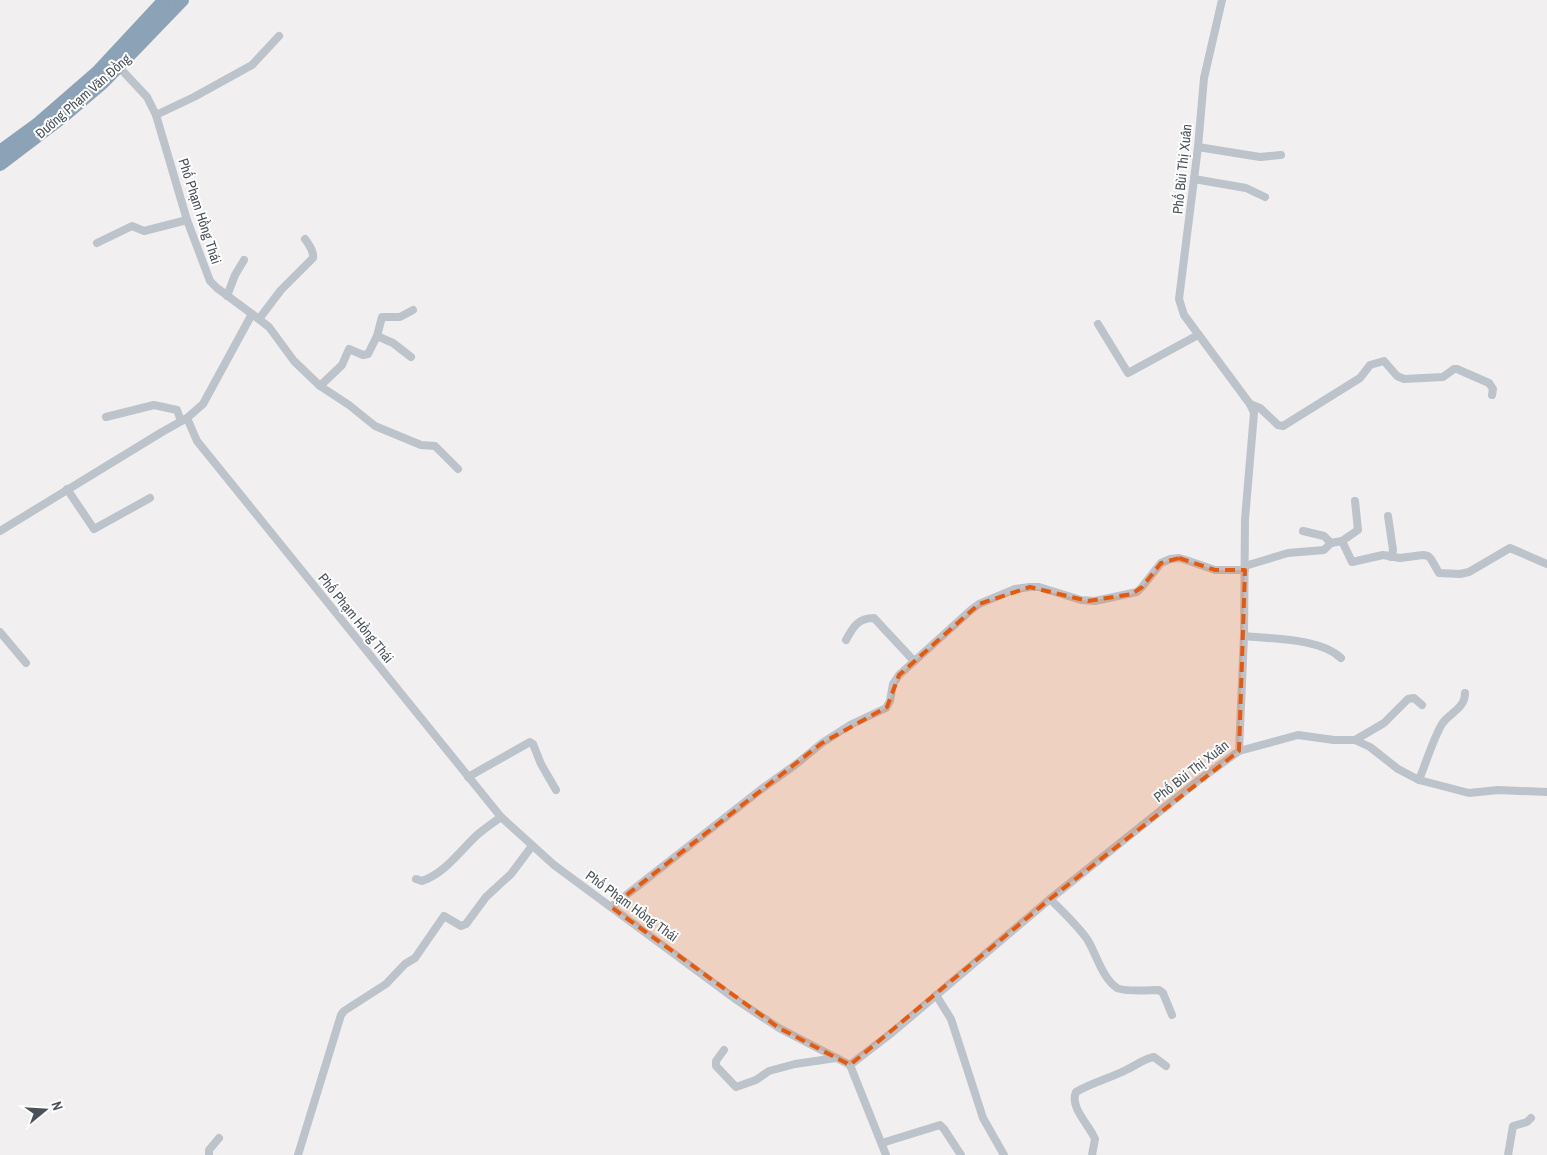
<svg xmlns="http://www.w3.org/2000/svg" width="1547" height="1155" font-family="'Archivo Narrow',sans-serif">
  <rect width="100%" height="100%" fill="#f1efef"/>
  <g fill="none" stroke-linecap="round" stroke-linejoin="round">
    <g stroke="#bcc3ca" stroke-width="8">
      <path d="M119,67L147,97L156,115L187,220L210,281L217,288L252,314L203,404L187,418L197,441L501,817L554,865L738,1001L779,1028L850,1065"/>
      <path d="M156,115L194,97L252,65L279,36"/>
      <path d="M1198,147L1260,157L1281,155"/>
      <path d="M1194,179L1246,188L1265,197"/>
      <path d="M97,243L132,226L144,231L187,220"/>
      <path d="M227,296L235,275L244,260"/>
      <path d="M252,314L269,327L294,361L320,386L349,405L375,426L421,445L435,446L458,469"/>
      <path d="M259,319L281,290L313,258C314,251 309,245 305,239"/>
      <path d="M1098,324L1128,373L1198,335"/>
      <path d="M377,336L393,343L411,357"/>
      <path d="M320,386L342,365L349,349L363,355L368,354L377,336L382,317H400L413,310"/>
      <path d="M1250,404L1260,408L1278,425L1283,426L1360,378L1370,365L1384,361L1397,376L1404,379L1443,377L1454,369H1457L1489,383L1493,389L1492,395"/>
      <path d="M106,417L154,405L177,410L181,421"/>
      <path d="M67,489L94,529L150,498"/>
      <path d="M1388,516L1393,550L1391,557"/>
      <path d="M0,531L162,432L187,418"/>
      <path d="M1303,531L1324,536L1331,543"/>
      <path d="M1342,541L1352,562L1383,555L1400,558L1423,555L1428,556L1431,559L1439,573L1460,574L1469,572L1510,548L1547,564"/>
      <path d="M1245,566L1288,553L1324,550L1331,543L1342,541L1358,530L1355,501"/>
      <path d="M0,632L26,663"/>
      <path d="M1244,636C1273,639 1320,638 1341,658"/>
      <path d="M846,640C853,627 858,618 874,618L914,661"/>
      <path d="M1355,740L1384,723L1408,699L1414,698L1422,705"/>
      <path d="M1239,751L1298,735L1334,740H1355L1370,747L1398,769L1419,780L1469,793L1498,790L1547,792"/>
      <path d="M468,777L530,742L533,744L541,764L556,790"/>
      <path d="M1419,780C1426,763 1433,739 1442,724C1449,713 1465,709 1465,693"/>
      <path d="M416,879L422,881C445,873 459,852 476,836C484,829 493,823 501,817"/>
      <path d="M1050,899C1063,912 1076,924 1087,939C1096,953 1102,978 1117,988C1123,992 1149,990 1159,990L1163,993L1172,1015"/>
      <path d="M611,907L763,788L795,765L822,743L850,725L886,708L890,701L893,684L899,675L971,610L979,604L1015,589L1030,587H1039L1081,600L1095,601L1137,592L1142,587L1161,563L1170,559L1179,558L1186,560L1215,570H1245"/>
      <path d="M936,995L951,1019L983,1118L1004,1155"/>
      <path d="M724,1050L716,1061V1066L736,1087L756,1080L769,1071L795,1064L836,1058"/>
      <path d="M850,1065L894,1031L1050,899L1199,780L1239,751L1244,636L1245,519L1254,413L1250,404L1184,315L1179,299L1198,147L1204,78L1222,0"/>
      <path d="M850,1065L886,1155"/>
      <path d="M882,1143L940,1125L944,1129L961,1155"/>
      <path d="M209,1155V1150L219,1138"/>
      <path d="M298,1155L341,1015L344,1011L386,984L405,964L415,958L444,916L461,926L466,924L486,897L511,874L532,846"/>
      <path d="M1092,1155L1095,1139C1090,1126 1069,1107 1076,1092C1093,1082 1111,1078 1128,1069C1137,1065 1143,1059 1154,1057L1166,1066"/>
      <path d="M1508,1155L1513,1126L1527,1122L1531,1118"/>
    </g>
    <g stroke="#8ca2b7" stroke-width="14">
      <path d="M0,152L37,125L98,72L165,0"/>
      <path d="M0,164L62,117L103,82L182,0"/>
    </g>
  </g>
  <path fill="#e8590c" fill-opacity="0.2" stroke="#e8590c" stroke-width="4" stroke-dasharray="10 6" stroke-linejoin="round" d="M1179,558L1215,570H1245L1239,751L1050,899L850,1065L779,1028L611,907L822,743L887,707L899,675L979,604L1030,587L1088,601L1132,594L1142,587L1161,563Z"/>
  <g text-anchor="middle" stroke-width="4" stroke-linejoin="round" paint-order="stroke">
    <g font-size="14" fill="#49525a" stroke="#fff">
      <text transform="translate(83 96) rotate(-41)" y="5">Đường Phạm Văn Đồng</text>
      <text transform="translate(1182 169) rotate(-84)" y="5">Phố Bùi Thị Xuân</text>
      <text transform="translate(200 211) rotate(72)" y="5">Phố Phạm Hồng Thái</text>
      <text transform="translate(356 618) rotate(51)" y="5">Phố Phạm Hồng Thái</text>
      <text transform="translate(1191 771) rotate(-38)" y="5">Phố Bùi Thị Xuân</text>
      <text transform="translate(632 906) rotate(36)" y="5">Phố Phạm Hồng Thái</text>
    </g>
  </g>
  <g transform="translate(45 1110) rotate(72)" stroke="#ffffff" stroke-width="4" paint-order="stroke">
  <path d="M0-4L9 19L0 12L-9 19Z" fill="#49525a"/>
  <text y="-8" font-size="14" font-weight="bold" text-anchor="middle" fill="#49525a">N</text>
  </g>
</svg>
